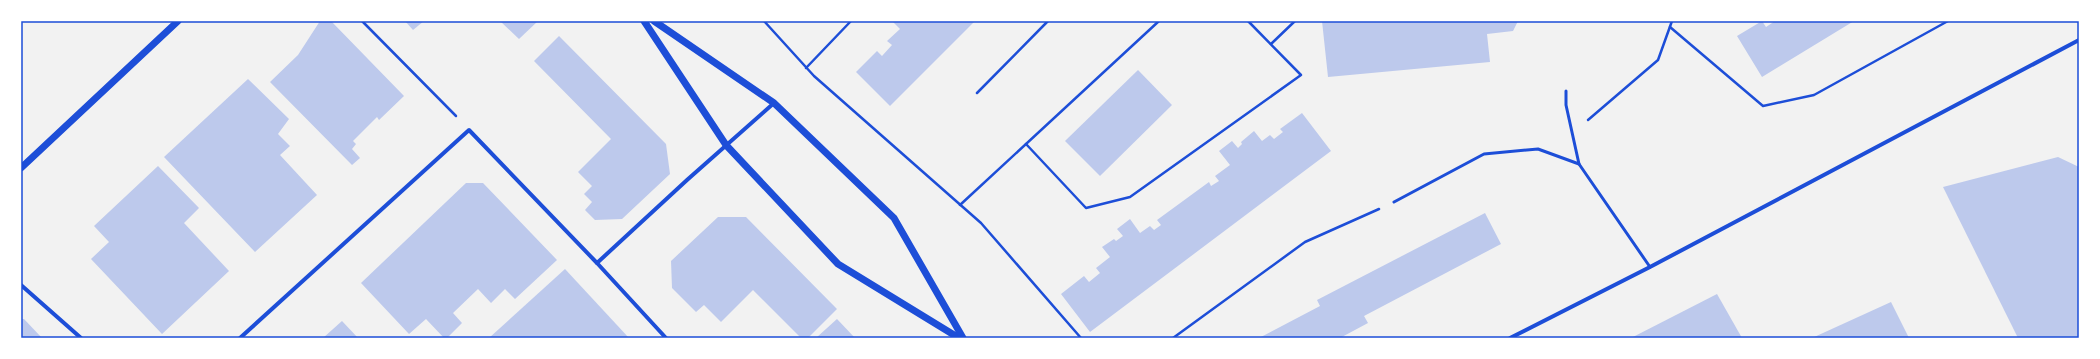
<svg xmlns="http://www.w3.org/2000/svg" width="2100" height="359" font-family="Barlow,sans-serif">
  <rect width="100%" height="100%" fill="#f2f2f2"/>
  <g fill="#bdc9ec">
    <path d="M320,21H331L404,96L379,120L377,117L353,141L356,144L352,149L360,158L352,165L270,82L298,55Z"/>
    <path d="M405,21H424L413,30Z"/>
    <path d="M500,21H538L519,39Z"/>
    <path d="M892,21H975L890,106L856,72L877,51L882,56L892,45L887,41L900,29Z"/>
    <path d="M1322,21H1518L1513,31L1487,34L1490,62L1328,77Z"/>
    <path d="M1762,21L1766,27L1775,21H1854L1762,77L1737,36Z"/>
    <path d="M559,36L666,144L670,174L622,219L595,220L585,210L592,202L584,194L592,186L578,172L611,139L534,61Z"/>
    <path d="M1138,70L1172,105L1100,176L1065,141Z"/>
    <path d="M248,79L289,119L278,134L290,146L280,155L317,195L255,252L164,157Z"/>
    <path d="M1302,113L1331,151L1090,332L1061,294L1084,276L1089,282L1100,273L1096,268L1110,257L1102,247L1114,239L1116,241L1123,236L1117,229L1130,219L1140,233L1150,226L1154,230L1161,225L1157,220L1209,182L1211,186L1219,181L1215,176L1230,165L1219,151L1232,141L1238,148L1242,144L1241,142L1254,131L1262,141L1270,135L1274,139L1283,132L1280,129Z"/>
    <path d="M2058,157L2079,167V338H2018L1943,187Z"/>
    <path d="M158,166L199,208L184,223L229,271L162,334L91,259L109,242L94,226Z"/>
    <path d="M466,183H483L557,260L515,299L505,289L491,303L478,289L453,313L462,323L447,338H444L426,319L409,334L361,283Z"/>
    <path d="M1485,213L1501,244L1364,316L1368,323L1340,338H1259L1320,306L1317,300Z"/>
    <path d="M718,217H746L837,309L808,338H801L753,290L721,322L704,305L696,312L672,288L671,261Z"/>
    <path d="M565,269L629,338H489Z"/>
    <path d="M1717,294L1742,338H1631Z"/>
    <path d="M1891,302L1909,338H1812Z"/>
    <path d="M21,319H24L42,338H21Z"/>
    <path d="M837,319L855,338H816Z"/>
    <path d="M342,321L358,338H323Z"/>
  </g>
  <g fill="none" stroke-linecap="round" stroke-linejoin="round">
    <g stroke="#1d4ed8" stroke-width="2.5">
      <path d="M362,21L456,116"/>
      <path d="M764,21L814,76L981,223L1081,338"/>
      <path d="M1670,27L1763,106L1814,95L1948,21"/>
      <path d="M1271,44L1295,21"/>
      <path d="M806,68L851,21"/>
      <path d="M977,93L1048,21"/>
      <path d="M1588,120L1658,60L1672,21"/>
      <path d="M1026,144L1086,208L1130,197L1301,75L1248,21"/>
      <path d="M960,205L1159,21"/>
      <path d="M1173,338L1305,242L1379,209"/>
    </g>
    <g stroke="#1d4ed8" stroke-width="3">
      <path d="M1566,91V105L1579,164L1650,267"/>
      <path d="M1394,202L1484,154L1538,149L1579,164"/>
    </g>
    <g stroke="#1d4ed8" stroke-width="4">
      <path d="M597,263L666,338"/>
      <path d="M21,285L81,338"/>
      <path d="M240,338L469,130L597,263L687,180L774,103"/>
      <path d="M1510,338L1650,267L2079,40"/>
    </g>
    <g stroke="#1d4ed8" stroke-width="7">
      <path d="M644,21L726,145L838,264L959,338"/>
      <path d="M654,21L774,103L894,218L963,338"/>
      <path d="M21,168L178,21"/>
    </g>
  </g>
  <rect width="2100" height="359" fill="none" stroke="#ffffff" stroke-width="44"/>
  <rect x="22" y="22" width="2056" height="315" fill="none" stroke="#1d4ed8" stroke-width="1.5"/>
</svg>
